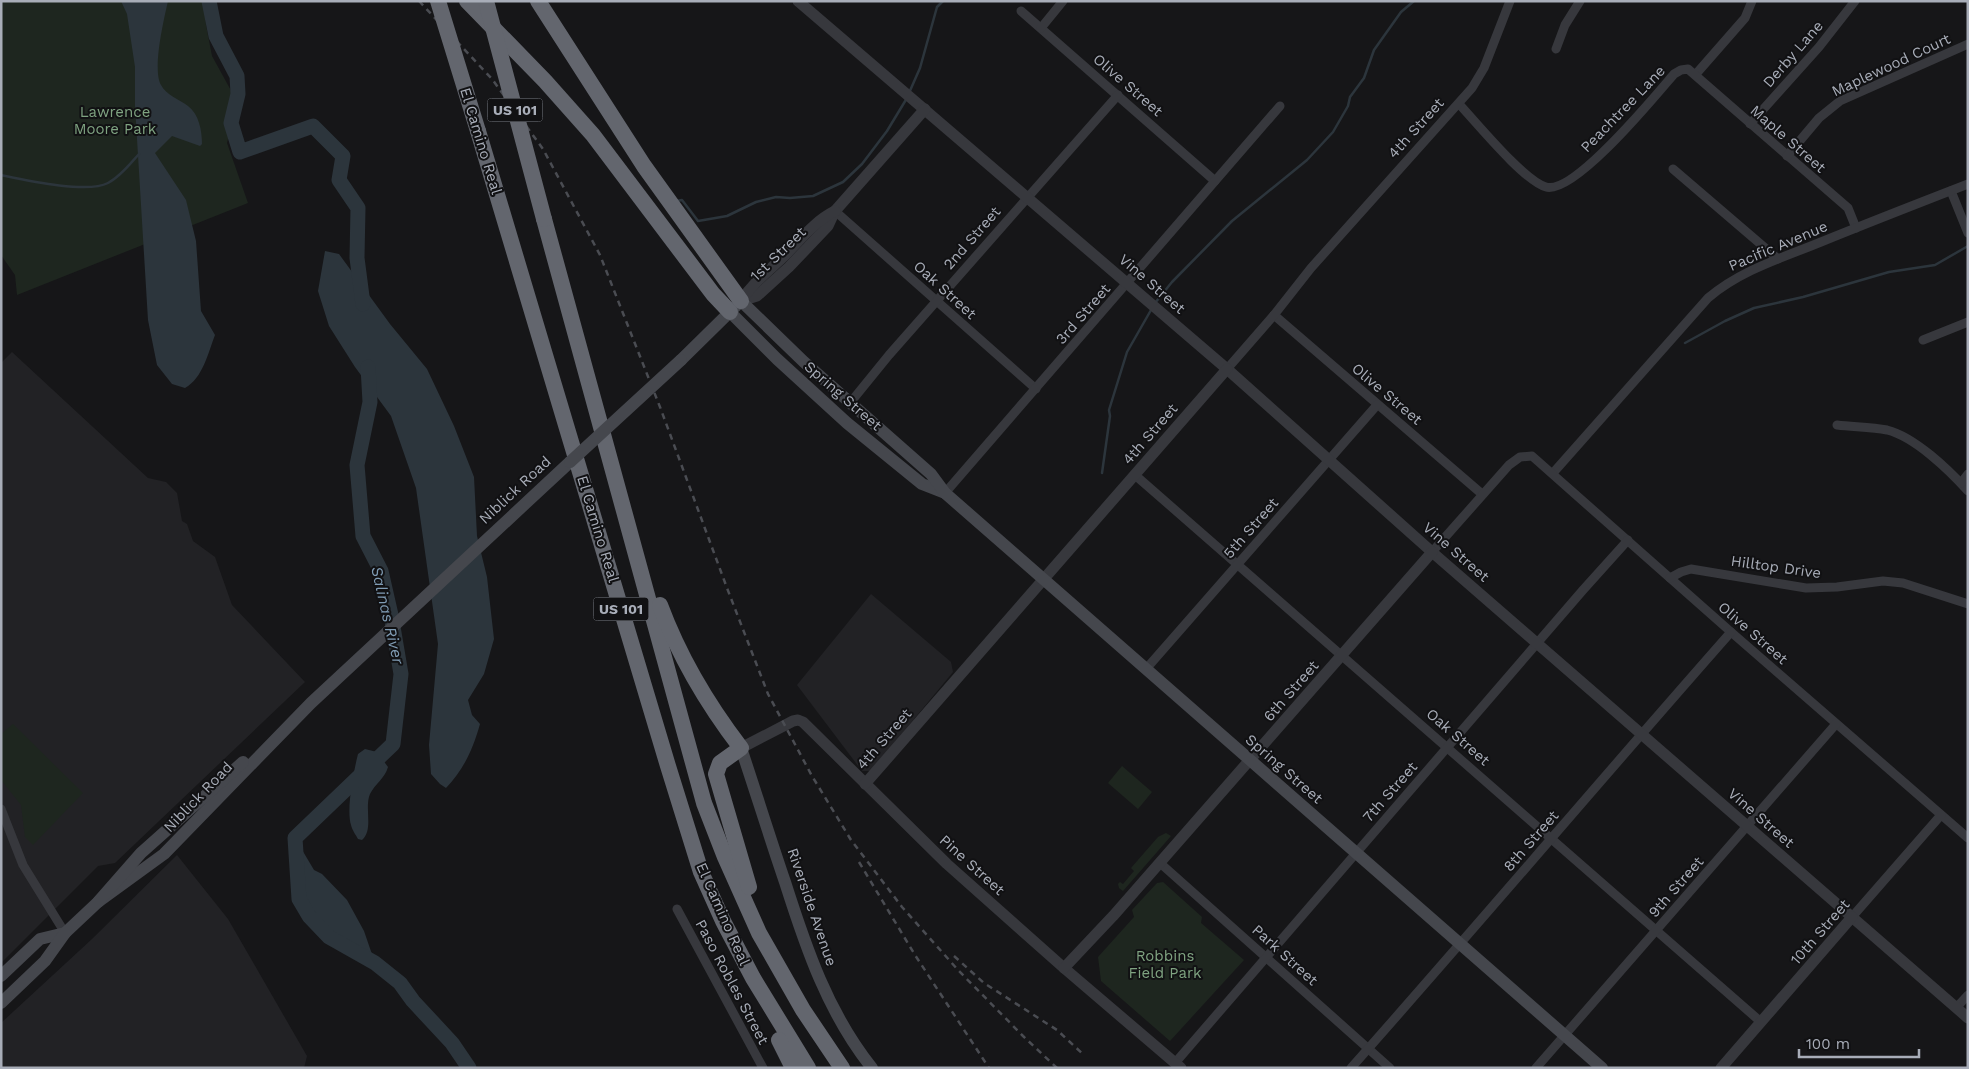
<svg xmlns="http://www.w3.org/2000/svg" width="1969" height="1069" font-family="'Work Sans',sans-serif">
  <rect width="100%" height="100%" fill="#161618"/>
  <g fill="#222225">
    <path d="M12,352L148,478L166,482L177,493L182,521L187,524L193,541L215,557L232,605L305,682L115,863L98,866L1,963V363Z"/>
    <path d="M871,594L951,662L953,672L871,771H862L797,685Z"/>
    <path d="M177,855L228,919L307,1056L304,1068H1V1023L92,939Z"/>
  </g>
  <g fill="#1e261f">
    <path d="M1,1H204L206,25L212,56L234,96V114L227,143L248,203L17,295L15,275L1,255Z"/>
    <path d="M13,724L83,793L33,845L25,837L21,805L1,780V734Z"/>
    <path d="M1122,766L1152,792L1138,809L1108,783Z"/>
    <path d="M1166,833L1171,836L1123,891L1119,888L1118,884L1120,882L1123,884L1134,871L1131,868L1158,837Z"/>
    <path d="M1163,882L1202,917L1201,923L1244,960L1170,1041L1101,981L1098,957L1134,917L1132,910L1157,883Z"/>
  </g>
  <g fill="#2c353c">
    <path d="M121,1H168C164,19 152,69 161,85C166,95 179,99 188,106C199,114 202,131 202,144L200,146L172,136L155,153L186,200L196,241L201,311L215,335C208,353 203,378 185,388L172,384L157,365L148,320L135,106V67L127,14Z"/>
    <path d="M325,251L339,254L390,324L427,369L454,426L474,477L477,536L487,577L494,639L484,674L468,700L472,715L480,724C473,749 464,769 446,788L440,784L431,774L429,745L438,644L416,488L391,416L355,367L329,326L318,291Z"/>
    <path d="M365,749L377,752L388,767C385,778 375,784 370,794C364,808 374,830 362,840L358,839C356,835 352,830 351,825C346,809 354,770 358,754Z"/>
    <path d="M295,838L314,870L322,874L347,900L364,931L375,963L329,937L309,916L299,899Z"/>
  </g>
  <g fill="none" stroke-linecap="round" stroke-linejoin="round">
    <g stroke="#2c353c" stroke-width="2.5">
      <path d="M909,93L920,68L937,7L943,1"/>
      <path d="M1,175C25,180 87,194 108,183C120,177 130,164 139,154"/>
      <path d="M676,201L682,200L698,221L727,216L756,202L776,197L790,198L813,196L843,182L862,164L887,131L907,98"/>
      <path d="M1155,303L1172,282L1232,221L1307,160L1333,132L1348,106L1350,97L1364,78L1374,50L1401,12L1414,1"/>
      <path d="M1685,343L1725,321L1754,308L1803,297L1889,272L1935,265L1968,246"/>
      <path d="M1102,473L1110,416L1109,410L1127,352L1151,310"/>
    </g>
    <g stroke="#2c353c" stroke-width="15">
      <path d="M209,1L216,36L237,76L238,94L231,123L240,152L313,126L343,156L339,180L358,208L357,258L363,304"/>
      <path d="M368,367L370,402L357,465L363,536L381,571L391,615L401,674L393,744L295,838L299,899L309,916L329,937L375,963L400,983L413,1001L452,1043L469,1068"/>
    </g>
    <g stroke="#37383d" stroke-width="9">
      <path d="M1021,11L1215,181"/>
      <path d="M1041,28L1063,1"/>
      <path d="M1556,49L1565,25L1580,1"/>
      <path d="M1696,74L1745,18L1752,1"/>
      <path d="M1459,104C1476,122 1524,181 1546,187C1574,195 1655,96 1674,74L1681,70L1688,69L1848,208L1856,228"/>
      <path d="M1750,124L1819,47L1855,1"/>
      <path d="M1787,156L1819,118L1840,101L1968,44"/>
      <path d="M1673,169L1778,259"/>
      <path d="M1951,191L1968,233"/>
      <path d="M835,211L1036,389"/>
      <path d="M1274,315L1482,494"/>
      <path d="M1923,340L1968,322"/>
      <path d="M1227,369L1274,315L1311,268L1472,88L1484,68L1510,1"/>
      <path d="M850,403L889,355L1118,95"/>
      <path d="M1837,425C1853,427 1871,427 1887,430C1915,437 1949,470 1968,491"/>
      <path d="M1553,473L1708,298C1741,270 1782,258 1821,242C1870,222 1919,203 1968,184"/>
      <path d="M1135,475L1761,1022"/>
      <path d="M1961,483L1968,474"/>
      <path d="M945,493L1280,106"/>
      <path d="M1432,552L1509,465L1520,457L1532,456L1731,632L1968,838"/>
      <path d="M1670,578L1681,572L1691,569L1806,588L1837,587L1883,581L1903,583L1968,604"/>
      <path d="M1146,669L1377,405"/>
      <path d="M1,809L23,865L65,933"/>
      <path d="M1160,863L1390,1068"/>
      <path d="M677,909L763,1068"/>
      <path d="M1852,917L1941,815"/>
      <path d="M1956,1008L1968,995"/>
      <path d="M1175,1063L1583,590L1628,540"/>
      <path d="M1351,1068C1479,924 1603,777 1731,632"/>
      <path d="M1536,1068L1836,724"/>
    </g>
    <g stroke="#37383d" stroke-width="11">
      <path d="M798,1L1227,369L1432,552L1968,1018"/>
      <path d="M741,301L757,296L789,267L828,226L835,211L925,109"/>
      <path d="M741,301C752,284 766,273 781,259C799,242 813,222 835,211"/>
      <path d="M741,748L793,721L798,720L803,722L947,864L1064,968L1181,1068"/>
      <path d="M865,784L1227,369"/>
      <path d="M1064,968L1113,916L1432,552"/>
      <path d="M1721,1068L1852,917"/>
    </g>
    <g stroke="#45474d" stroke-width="12">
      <path d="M730,312L777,359L847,423L922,484L945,493"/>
      <path d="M681,360L741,301L804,362L931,474L945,493L1602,1068"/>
      <path d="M741,748C756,793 770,838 785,882C806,948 828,1013 872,1068"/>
      <path d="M98,902L164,854L311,703L570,462"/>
      <path d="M1,976L40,939L65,933"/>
      <path d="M1,1003L45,961L65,933L98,902L141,853L243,762"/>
    </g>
    <g stroke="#63666e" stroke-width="16">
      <path d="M467,1L545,81L593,135L713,294L730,312"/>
      <path d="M538,1L644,166L741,301"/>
      <path d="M478,131L668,766L701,872L723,921L753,978L808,1068"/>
      <path d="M544,219L704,803L725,857L759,933L803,1010L842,1068"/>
      <path d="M660,605C679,656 708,705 741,748L720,763L716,774L749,887"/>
      <path d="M779,1040L793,1068"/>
    </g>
    <g stroke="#4a4c52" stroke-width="2.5" stroke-dasharray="6 5" stroke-linecap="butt">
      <path d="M419,1L492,79L543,149L600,255L660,407L727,588L768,694L812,776L851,840L902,907L958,970L1023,1036L1057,1068"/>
      <path d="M859,862L915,955L989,1068"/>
      <path d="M954,956L984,983L1057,1030L1084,1055"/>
    </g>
    <path stroke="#45474d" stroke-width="12" d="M570,462L681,360"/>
    <g stroke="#63666e" stroke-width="16">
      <path d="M438,1L478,131"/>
      <path d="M486,1L544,219"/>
    </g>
  </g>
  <g text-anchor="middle" stroke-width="4" stroke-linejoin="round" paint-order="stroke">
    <g fill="#111113" stroke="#7b7e86" stroke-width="1">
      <rect x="487.5" y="98.5" width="55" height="23" rx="4"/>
      <rect x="593.5" y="597.5" width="55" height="23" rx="4"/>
    </g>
    <g font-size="14" font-weight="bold" fill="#a8adb8">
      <text x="515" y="115">US 101</text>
      <text x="621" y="614">US 101</text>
    </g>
    <g font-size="15" fill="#a8adb8" stroke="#111113">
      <text transform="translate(1793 54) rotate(-49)" y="5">Derby Lane</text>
      <text transform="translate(1891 65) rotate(-25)" y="5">Maplewood Court</text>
      <text transform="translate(1128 85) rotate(41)" y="5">Olive Street</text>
      <text transform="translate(1623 109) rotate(-46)" y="5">Peachtree Lane</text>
      <text transform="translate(1416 128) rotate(-48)" y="5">4th Street</text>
      <text transform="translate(1788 139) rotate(41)" y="5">Maple Street</text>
      <text transform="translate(481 141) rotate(73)" y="5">El Camino Real</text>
      <text transform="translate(972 238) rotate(-49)" y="5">2nd Street</text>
      <text transform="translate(1778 246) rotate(-23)" y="5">Pacific Avenue</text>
      <text transform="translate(778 254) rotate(-44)" y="5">1st Street</text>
      <text transform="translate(1152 284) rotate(41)" y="5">Vine Street</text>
      <text transform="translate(945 290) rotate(42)" y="5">Oak Street</text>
      <text transform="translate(1083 314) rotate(-49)" y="5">3rd Street</text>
      <text transform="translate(1387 394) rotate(40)" y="5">Olive Street</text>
      <text transform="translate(843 396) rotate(41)" y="5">Spring Street</text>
      <text transform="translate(1150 434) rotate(-49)" y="5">4th Street</text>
      <text transform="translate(515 490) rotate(-43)" y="5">Niblick Road</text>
      <text transform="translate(1251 528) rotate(-49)" y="5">5th Street</text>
      <text transform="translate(598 529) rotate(73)" y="5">El Camino Real</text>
      <text transform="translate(1456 552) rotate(41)" y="5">Vine Street</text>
      <text transform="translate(1776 567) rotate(8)" y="5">Hilltop Drive</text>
      <text transform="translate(1753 633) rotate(41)" y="5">Olive Street</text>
      <text transform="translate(1291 691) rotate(-49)" y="5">6th Street</text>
      <text transform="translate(1458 737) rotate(41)" y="5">Oak Street</text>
      <text transform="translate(884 739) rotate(-49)" y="5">4th Street</text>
      <text transform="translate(1284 769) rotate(41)" y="5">Spring Street</text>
      <text transform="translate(1390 792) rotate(-49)" y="5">7th Street</text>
      <text transform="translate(198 797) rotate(-46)" y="5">Niblick Road</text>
      <text transform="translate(1761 818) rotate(41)" y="5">Vine Street</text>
      <text transform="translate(1531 841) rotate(-49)" y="5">8th Street</text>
      <text transform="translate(972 865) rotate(42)" y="5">Pine Street</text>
      <text transform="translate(1676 887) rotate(-49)" y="5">9th Street</text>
      <text transform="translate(812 907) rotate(71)" y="5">Riverside Avenue</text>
      <text transform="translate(723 914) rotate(66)" y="5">El Camino Real</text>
      <text transform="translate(1820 932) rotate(-49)" y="5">10th Street</text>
      <text transform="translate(1285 955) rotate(42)" y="5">Park Street</text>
      <text transform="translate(732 982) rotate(62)" y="5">Paso Robles Street</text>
    </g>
    <g font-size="15" fill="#7fa381" stroke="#111113">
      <text x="115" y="117">Lawrence<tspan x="115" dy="17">Moore Park</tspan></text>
      <text x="1165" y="961">Robbins<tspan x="1165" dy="17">Field Park</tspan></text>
    </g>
    <g font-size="16" font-style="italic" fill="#7f9bb3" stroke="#111113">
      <text transform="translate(388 615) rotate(77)" y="6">Salinas River</text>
    </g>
  </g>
  <rect width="1969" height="1069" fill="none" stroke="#a8adb8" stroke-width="5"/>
  <path d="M1799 1049v8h120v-8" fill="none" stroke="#a8adb8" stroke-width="2.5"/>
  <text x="1806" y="1049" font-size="15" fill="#a8adb8" stroke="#111113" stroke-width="4" paint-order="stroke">100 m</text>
</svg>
